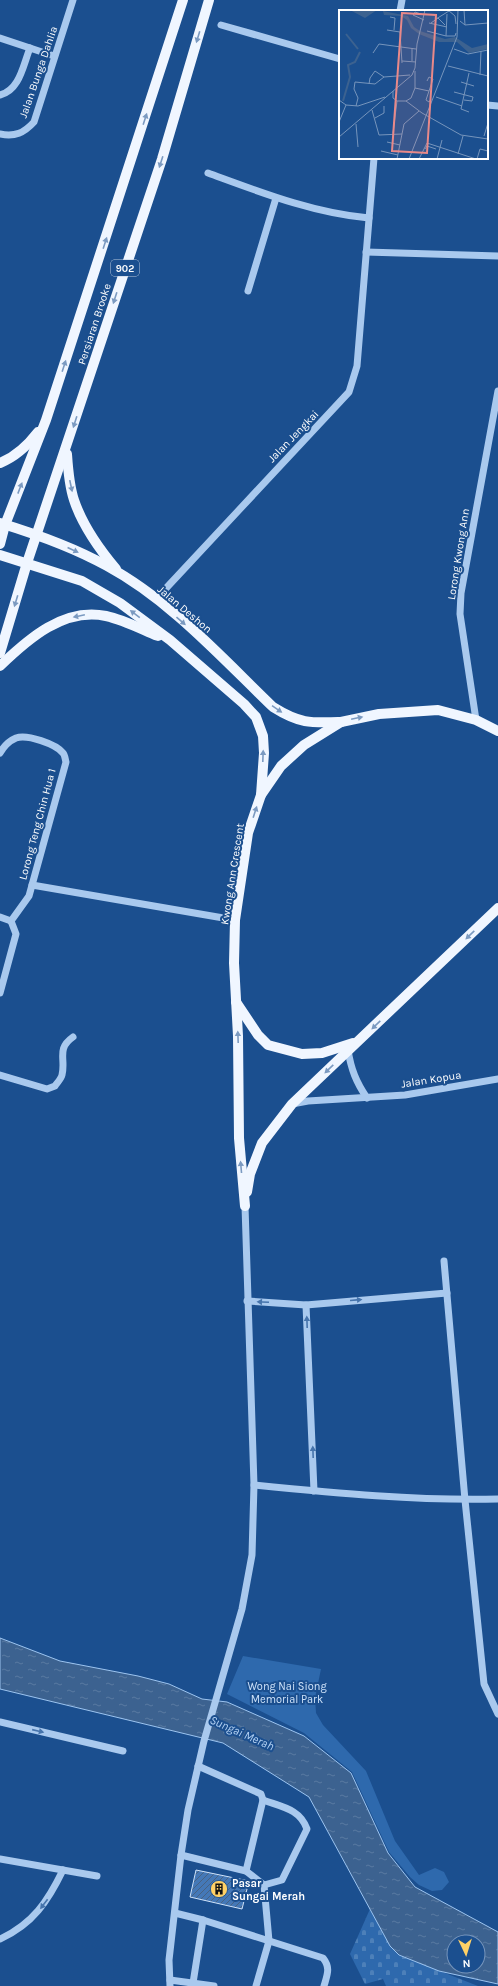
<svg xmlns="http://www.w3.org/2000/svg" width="498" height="1986" font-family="Karla,sans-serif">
  <defs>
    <pattern id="cemetery-stones" width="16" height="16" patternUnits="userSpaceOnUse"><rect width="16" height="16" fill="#2e69ad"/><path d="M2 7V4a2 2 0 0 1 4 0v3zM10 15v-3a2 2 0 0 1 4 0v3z" fill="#4d80b9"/></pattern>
    <pattern id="water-ripples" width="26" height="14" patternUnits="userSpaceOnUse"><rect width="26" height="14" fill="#3c6290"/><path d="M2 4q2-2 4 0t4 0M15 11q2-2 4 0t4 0" fill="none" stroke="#597aa1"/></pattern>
    <pattern id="building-hatch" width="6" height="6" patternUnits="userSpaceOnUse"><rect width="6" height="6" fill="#4478b7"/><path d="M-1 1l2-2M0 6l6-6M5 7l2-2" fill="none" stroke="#486282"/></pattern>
  </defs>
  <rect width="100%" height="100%" fill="#1b4f8f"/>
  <path fill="url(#cemetery-stones)" d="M370,1909L390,1946L399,1955L478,1986H386L383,1979L365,1984L350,1954Z"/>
  <path fill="#2e69ad" d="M243,1656L321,1669L315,1698L316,1713L323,1725L366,1771L395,1841L419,1875L435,1868L444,1872L449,1882L442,1890L432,1891L419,1885L410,1877L389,1852L352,1772L304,1733L227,1694Z"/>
  <path fill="url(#water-ripples)" stroke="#9cc4f0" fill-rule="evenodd" d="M0,1638L60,1661L138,1676L169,1684L202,1699L227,1702L304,1736L351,1773L388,1853L415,1887L498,1932V1984L439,1971L399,1955L390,1946L309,1797L223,1743L0,1689ZM454,1942H478V1966H454Z"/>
  <path fill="url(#building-hatch)" stroke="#cfe3fa" d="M196,1870L249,1881L242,1909L190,1897Z"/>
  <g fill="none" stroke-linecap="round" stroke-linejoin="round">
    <g stroke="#a9c9ee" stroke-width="7">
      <path d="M400,11L402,0"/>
      <path d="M221,25L340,59"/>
      <path d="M0,38L54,56"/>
      <path d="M0,95C20,90 23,65 30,48"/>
      <path d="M487,105L498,106"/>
      <path d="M0,134C15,137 24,133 34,122L73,0"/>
      <path d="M208,173C260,192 313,213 369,218"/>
      <path d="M366,252L498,256"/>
      <path d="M248,291L276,198"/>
      <path d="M156,599L349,392L357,366L374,158"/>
      <path d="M476,720L460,614L461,593L498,391"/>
      <path d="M0,753C4,746 9,741 16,738C27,734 56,744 63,753C65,755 65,759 66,762L29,896L11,921"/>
      <path d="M32,885L235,920"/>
      <path d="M0,917L11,921"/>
      <path d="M0,993L16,934L11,921"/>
      <path d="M348,1050C351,1069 356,1082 367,1098"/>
      <path d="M0,1075L47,1089L55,1086C57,1083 61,1079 62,1075C66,1059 56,1049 73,1037"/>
      <path d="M292,1104L308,1101L405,1095L498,1079"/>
      <path d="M444,1261L465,1500L484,1684L498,1714"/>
      <path d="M247,1301L306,1305L447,1293"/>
      <path d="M306,1305L314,1491"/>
      <path d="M254,1485C335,1493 417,1501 498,1499"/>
      <path d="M0,1722L123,1751"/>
      <path d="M198,1766L261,1794L263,1800L246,1871"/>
      <path d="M263,1800C282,1807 300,1809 307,1829L282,1880L264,1885"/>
      <path d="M181,1855L246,1871L264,1885L269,1941L256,1986"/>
      <path d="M0,1859L97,1876"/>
      <path d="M175,1913L203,1920L323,1958C331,1968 327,1975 324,1986"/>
      <path d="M0,1939C33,1924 48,1901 63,1870"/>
      <path d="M170,1980L214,1986"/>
      <path d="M193,1983L203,1920"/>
      <path d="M170,1986L169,1960L181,1855L188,1810L204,1741L242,1609L252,1555L254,1485L245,1206"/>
    </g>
    <g stroke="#f0f6ff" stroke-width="10">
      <path d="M67,454C68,469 69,485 74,500C82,524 100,550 116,569"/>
      <path d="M0,463C15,457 28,445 38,432"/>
      <path d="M0,523C36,534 73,547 107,566C170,600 221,657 273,707C300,724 311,723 341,722"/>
      <path d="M0,544L5,525L46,420L183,0"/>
      <path d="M0,555L82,581L120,603L170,640L244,704L256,717L263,736L264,753L261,795"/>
      <path d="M0,653L27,563L162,159L209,0"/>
      <path d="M0,666C28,639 64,607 106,616C124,620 141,629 158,636"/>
      <path d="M236,1002L258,1035L268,1045L302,1054L322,1053L353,1043"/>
      <path d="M247,1192L250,1174L262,1143L292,1104L498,908"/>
      <path d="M245,1206L239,1138L238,1036L234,963L235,920L248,833L261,795L281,766L304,745L341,722L379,714L438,710L476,720L498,731"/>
    </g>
  </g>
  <defs><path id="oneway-solid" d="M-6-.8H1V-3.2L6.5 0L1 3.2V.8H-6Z"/></defs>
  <g fill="#7b9ac1">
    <use href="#oneway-solid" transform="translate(198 37) rotate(107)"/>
    <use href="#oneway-solid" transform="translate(145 119) rotate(-72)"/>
    <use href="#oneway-solid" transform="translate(161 162) rotate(108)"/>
    <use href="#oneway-solid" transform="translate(105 243) rotate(-72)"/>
    <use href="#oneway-solid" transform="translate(115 298) rotate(108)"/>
    <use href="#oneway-solid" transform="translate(64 366) rotate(-72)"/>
    <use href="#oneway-solid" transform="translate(75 422) rotate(108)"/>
    <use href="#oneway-solid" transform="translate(71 486) rotate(78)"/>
    <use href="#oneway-solid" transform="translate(20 488) rotate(-69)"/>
    <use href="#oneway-solid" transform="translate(73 550) rotate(25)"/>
    <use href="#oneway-solid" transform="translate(16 601) rotate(107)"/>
    <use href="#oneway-solid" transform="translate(135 614) rotate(-143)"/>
    <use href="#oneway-solid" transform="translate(79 616) rotate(168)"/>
    <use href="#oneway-solid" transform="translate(181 621) rotate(41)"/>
    <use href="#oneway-solid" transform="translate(277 709) rotate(34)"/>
    <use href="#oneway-solid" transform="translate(357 718) rotate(-12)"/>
    <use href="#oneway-solid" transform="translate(263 756) rotate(-88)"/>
    <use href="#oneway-solid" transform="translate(255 812) rotate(-72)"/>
    <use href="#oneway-solid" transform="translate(470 935) rotate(136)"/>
    <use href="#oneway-solid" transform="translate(376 1025) rotate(136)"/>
    <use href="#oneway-solid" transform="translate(238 1037) rotate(-92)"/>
    <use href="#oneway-solid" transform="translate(329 1069) rotate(136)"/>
    <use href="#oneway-solid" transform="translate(241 1167) rotate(-95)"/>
  </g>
  <g fill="#4674ac">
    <use href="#oneway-solid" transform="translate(356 1300) rotate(-5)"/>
    <use href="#oneway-solid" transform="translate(263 1302) rotate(-177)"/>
    <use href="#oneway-solid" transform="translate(307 1322) rotate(-92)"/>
    <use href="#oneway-solid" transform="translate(313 1452) rotate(-92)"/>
    <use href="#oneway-solid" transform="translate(38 1731) rotate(13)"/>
    <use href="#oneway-solid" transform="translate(44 1904) rotate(127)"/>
  </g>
  <defs>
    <symbol id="building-disc" viewBox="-11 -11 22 22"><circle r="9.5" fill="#ffd166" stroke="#1b4f8f"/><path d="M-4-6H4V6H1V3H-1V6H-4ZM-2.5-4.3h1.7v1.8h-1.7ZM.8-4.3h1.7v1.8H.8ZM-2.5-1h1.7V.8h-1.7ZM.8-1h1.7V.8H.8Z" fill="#111"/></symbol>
  </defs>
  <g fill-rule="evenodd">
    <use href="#building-disc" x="209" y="1879" width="20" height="20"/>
  </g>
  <g text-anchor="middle" stroke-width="4" stroke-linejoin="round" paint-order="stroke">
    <rect fill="#1b4f8f" stroke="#bbcadd" stroke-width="1" x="111" y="260" width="28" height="16" rx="3"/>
    <g font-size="10" font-weight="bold" fill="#fff">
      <text x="125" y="272">902</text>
    </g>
    <g font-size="11" fill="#fff" stroke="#1b4f8f">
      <text transform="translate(38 72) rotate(-71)" y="4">Jalan Bunga Dahlia</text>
      <text transform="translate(94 324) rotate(-72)" y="4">Persiaran Brooke</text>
      <text transform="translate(293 436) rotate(-46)" y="4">Jalan Jengkai</text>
      <text transform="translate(458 554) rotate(-81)" y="4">Lorong Kwong Ann</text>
      <text transform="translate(185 609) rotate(40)" y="4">Jalan Deshon</text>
      <text transform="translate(37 824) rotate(-75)" y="4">Lorong Teng Chin Hua 1</text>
      <text transform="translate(232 874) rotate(-81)" y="4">Kwong Ann Crescent</text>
      <text transform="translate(431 1079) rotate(-9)" y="4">Jalan Kopua</text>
    </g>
    <g font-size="11" fill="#cfe3fa" stroke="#1b4f8f">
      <text x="287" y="1690">Wong Nai Siong<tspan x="287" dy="13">Memorial Park</tspan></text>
    </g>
    <g font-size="11" font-weight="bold" fill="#fff" stroke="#1b4f8f" text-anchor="start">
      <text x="232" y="1887">Pasar<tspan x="232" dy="13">Sungai Merah</tspan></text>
    </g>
    <g font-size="12" font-style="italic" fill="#b5d3f5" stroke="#1b4f8f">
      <text transform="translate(242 1733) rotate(24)" y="4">Sungai Merah</text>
    </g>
  </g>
  <g transform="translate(339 10)">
    <rect width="149" height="149" fill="#1b4f8f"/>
    <path d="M38,0L26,8L11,0ZM44,1L69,6L75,17L81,21L106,29L116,27L133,38L149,34V39L130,43L118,32H100L80,24L72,18L68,10L62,6L45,5Z" fill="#3c6290"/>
    <path fill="none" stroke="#3c6290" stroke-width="2" d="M7,24L19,39M4,91L11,67L9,55L16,52L21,42"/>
    <path fill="none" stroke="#7695bc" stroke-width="1" d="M109,0L116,6L117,14M125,0L126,15M51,7L56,8L55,20M97,9L110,1M85,10L74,5L76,2L85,5M121,11L126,15L149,13M90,13L108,17M92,13L99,8L106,15M48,20L61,22L63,53M88,21L107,26H116L117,23M107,26L108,4M115,39L129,44L149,40M34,43L40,34L77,39M63,51L77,52M73,51V38M109,56L149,66M76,58L78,34L86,0M130,63L122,99L130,102M141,65L142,41M88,71L90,67L94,69L87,90L90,92L92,89M122,72L135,76M30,74L31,68L36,61L45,67L71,65M76,78L90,81M54,81V88L58,91H67L72,88L76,78V61M115,82L134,87L133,91L125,90M97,87L123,96M0,90L7,95L19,96L46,87M67,91L83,103L122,125L149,129M17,96L19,88L15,79L16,72L36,74L45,67M33,100L40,125L63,124M36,108L45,103V96M0,112L7,95M17,114L19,137M54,123L58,91M145,126L149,113M0,127L73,65L76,58M48,132L61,135M86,139L88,136L97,139M42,141L59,145M119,144L124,126M58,149L65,114L80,101M70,149L118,27L119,0M80,149L88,133L137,149M98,149L103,130M138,149L141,139L149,141"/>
    <path fill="#e88989" fill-opacity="0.15" stroke="#e88989" stroke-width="2" d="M63,3L97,5L88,143L53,141Z"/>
    <rect width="149" height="149" fill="none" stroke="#fff" stroke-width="2"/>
  </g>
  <g transform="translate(466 1954) rotate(176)"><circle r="19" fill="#1b4f8f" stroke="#7695bc"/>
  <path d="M0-3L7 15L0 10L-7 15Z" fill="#ffd166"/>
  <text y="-6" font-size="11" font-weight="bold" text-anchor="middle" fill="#ffffff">N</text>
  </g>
</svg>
